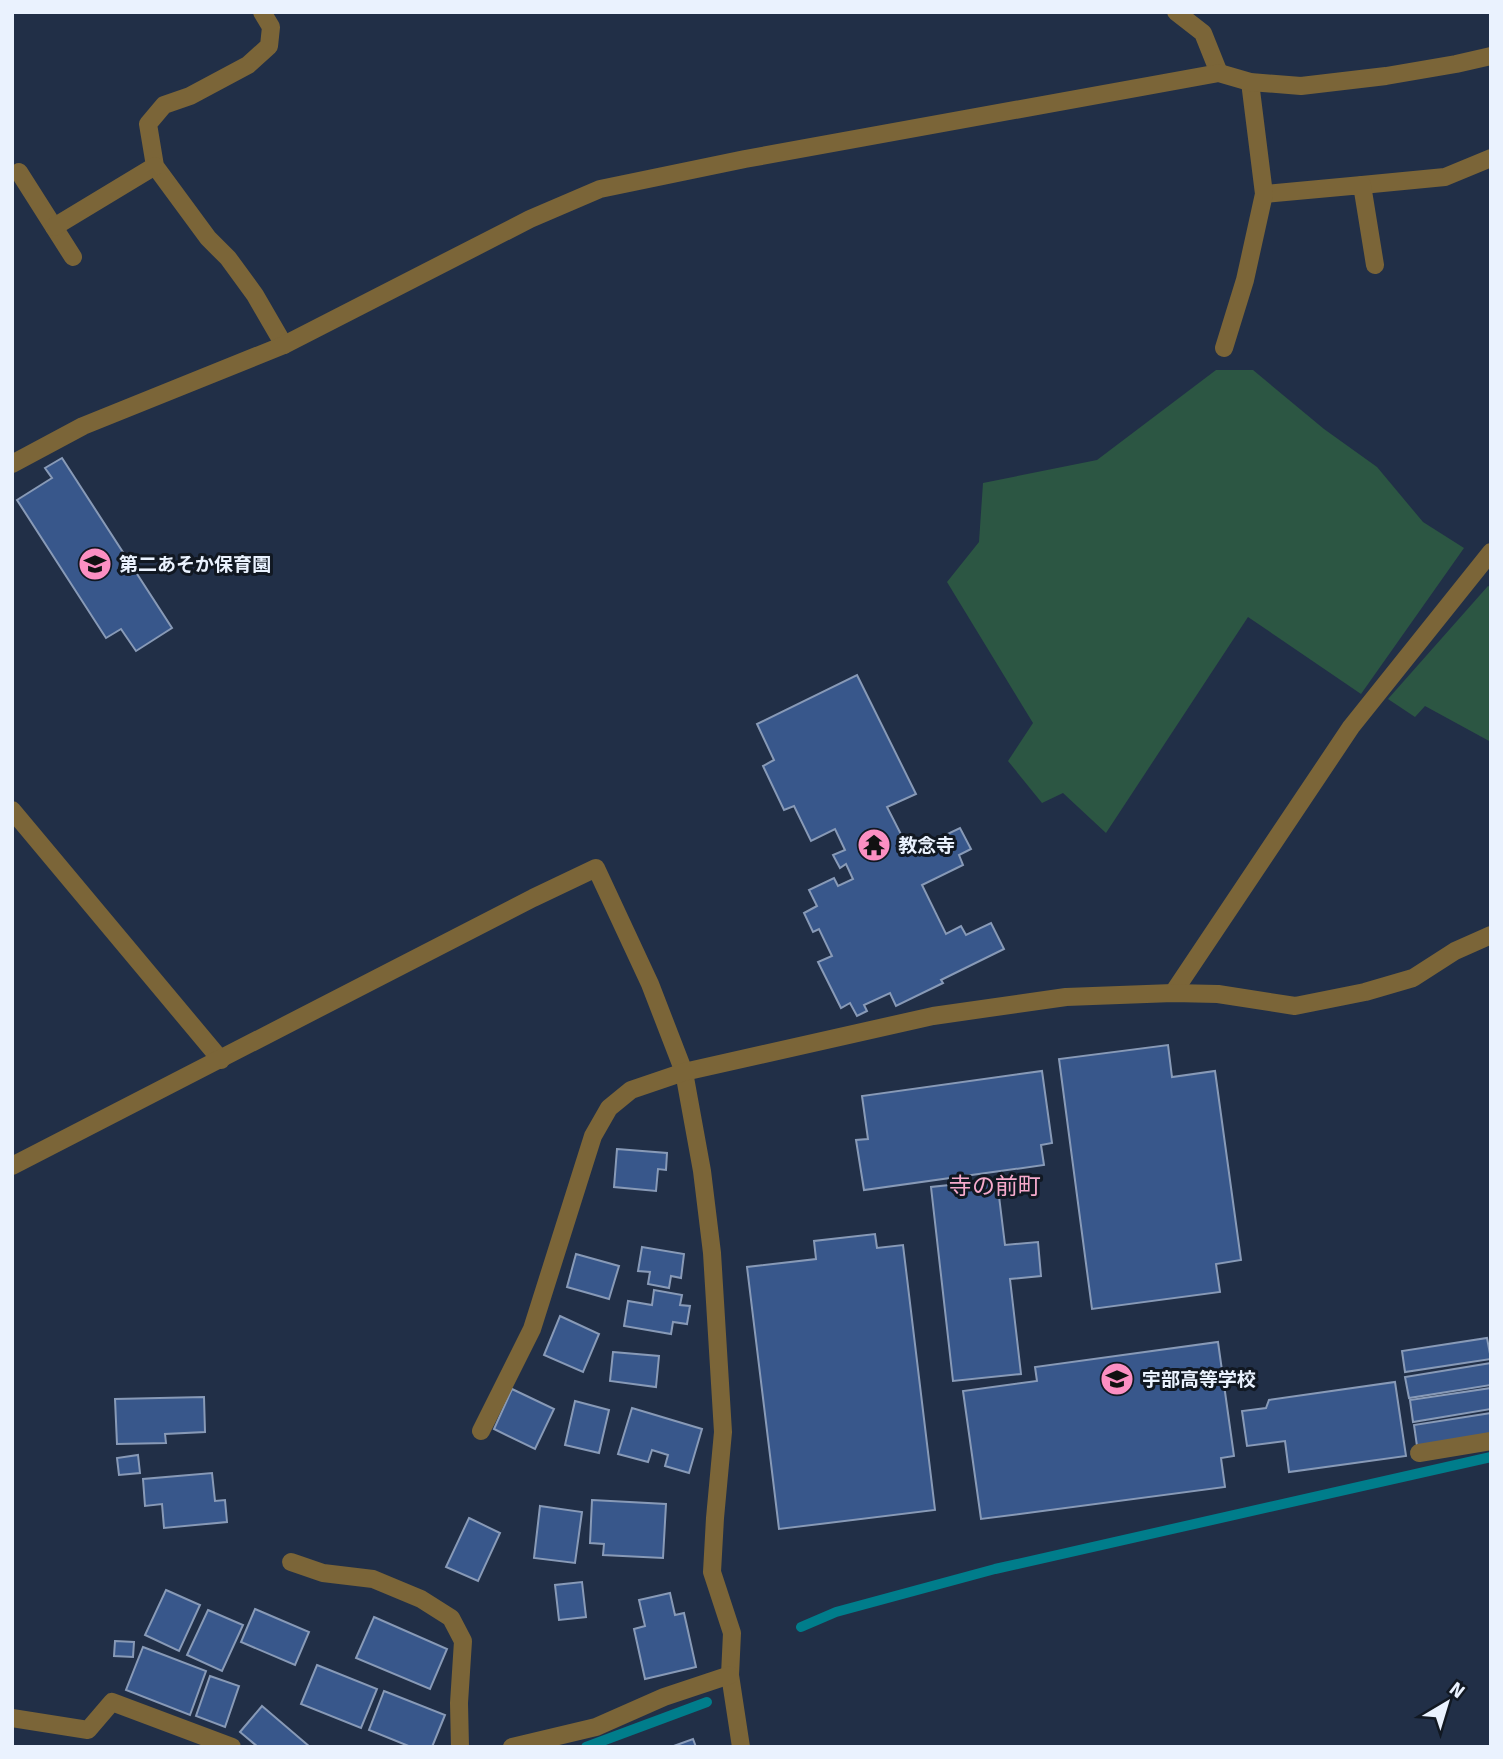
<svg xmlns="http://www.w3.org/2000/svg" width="1503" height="1759" font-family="Signika,'Noto Sans JP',sans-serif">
  <rect width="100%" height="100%" fill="#212f47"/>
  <g fill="#2c5643">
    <path d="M1216,370H1253L1324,429L1377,467L1423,522L1464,548L1361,694L1248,617L1106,833L1063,793L1042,803L1008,761L1033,723L947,582L979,542L983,483L1097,460Z"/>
    <path d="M1488,586L1491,587V742L1425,706L1415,717L1388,699Z"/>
  </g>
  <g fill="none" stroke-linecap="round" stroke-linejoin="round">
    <g stroke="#007d8b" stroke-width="10">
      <path d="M801,1627L836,1612L995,1569L1491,1457"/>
      <path d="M586,1747L707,1702"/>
    </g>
  </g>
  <g fill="#38578b" stroke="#889ab7" stroke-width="2">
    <path d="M62,458L172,628L136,651L121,629L106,638L17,500L52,478L45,468Z"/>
    <path d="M857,675L916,794L887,807L910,852L960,828L971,849L959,855L963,865L922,885L946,934L961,926L966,935L991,923L1004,949L941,980L943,983L896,1006L890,993L864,1005L867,1011L857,1016L850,1003L841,1008L818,962L832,956L819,929L813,932L804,913L817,906L809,890L834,878L838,886L853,879L846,864L840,868L833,855L845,850L835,829L811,841L794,806L784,810L763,766L774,760L757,724Z"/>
    <path d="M1168,1045L1172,1077L1215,1071L1241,1260L1216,1264L1220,1292L1092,1309L1059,1059Z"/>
    <path d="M1042,1071L1052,1143L1041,1145L1044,1165L864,1190L856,1140L868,1139L862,1096Z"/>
    <path d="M617,1149L667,1153L666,1170L658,1169L656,1191L614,1187Z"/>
    <path d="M997,1180L1005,1245L1038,1242L1041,1276L1010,1279L1021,1374L953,1381L931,1187Z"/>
    <path d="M875,1234L877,1248L903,1245L935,1510L779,1529L747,1267L816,1259L814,1241Z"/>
    <path d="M642,1247L684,1254L681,1278L671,1276L669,1288L648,1284L650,1272L638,1271Z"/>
    <path d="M576,1254L619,1266L609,1299L567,1287Z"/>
    <path d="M654,1290L682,1295L680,1305L690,1306L687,1324L673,1322L671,1334L624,1326L628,1301L652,1305Z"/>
    <path d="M560,1316L599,1334L583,1372L544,1355Z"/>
    <path d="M1487,1338L1491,1359L1405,1372L1402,1351Z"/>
    <path d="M1218,1342L1234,1456L1221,1458L1225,1487L981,1519L963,1391L1037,1381L1035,1367Z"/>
    <path d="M613,1352L659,1356L656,1387L610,1381Z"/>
    <path d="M1491,1363V1385L1409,1398L1405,1377Z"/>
    <path d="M1395,1382L1406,1456L1289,1472L1285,1441L1247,1446L1242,1411L1266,1408L1269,1400Z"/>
    <path d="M1491,1388V1409L1413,1422L1410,1400Z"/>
    <path d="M512,1389L554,1409L535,1449L494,1429Z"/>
    <path d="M204,1397L205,1432L165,1434L166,1443L117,1444L115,1399Z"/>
    <path d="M575,1401L609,1410L599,1453L565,1445Z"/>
    <path d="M632,1408L702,1429L689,1473L665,1466L668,1455L652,1450L648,1462L618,1454Z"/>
    <path d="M1491,1413V1435L1417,1446L1414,1425Z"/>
    <path d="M138,1455L140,1473L119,1475L117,1458Z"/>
    <path d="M212,1473L215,1501L225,1500L227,1522L164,1528L162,1504L145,1506L143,1479Z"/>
    <path d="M592,1500L666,1504L663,1558L603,1555L604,1544L590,1543Z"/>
    <path d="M540,1506L582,1512L575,1563L534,1558Z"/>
    <path d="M469,1518L500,1533L478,1581L446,1567Z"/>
    <path d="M582,1582L586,1617L559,1620L555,1585Z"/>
    <path d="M166,1590L200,1605L179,1651L145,1635Z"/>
    <path d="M670,1593L675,1615L684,1613L696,1667L645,1679L634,1629L645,1626L639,1600Z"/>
    <path d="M255,1609L309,1632L295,1665L241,1642Z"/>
    <path d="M208,1610L243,1625L222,1671L187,1655Z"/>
    <path d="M374,1617L447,1649L430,1689L356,1658Z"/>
    <path d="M115,1641L134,1642L133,1657L114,1656Z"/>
    <path d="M143,1647L206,1671L190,1715L126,1690Z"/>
    <path d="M317,1665L377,1689L361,1728L301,1704Z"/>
    <path d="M210,1676L239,1686L225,1727L196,1716Z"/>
    <path d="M384,1691L445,1715L432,1747H411L369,1730Z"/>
    <path d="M262,1706L310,1747H258L240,1732Z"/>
    <path d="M693,1739L696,1747H671Z"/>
  </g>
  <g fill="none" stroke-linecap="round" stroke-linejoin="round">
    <g stroke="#7b6538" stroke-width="18">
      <path d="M262,12L271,27L269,46L248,65L190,96L164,105L148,124L155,166L208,238L228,258L255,295L284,345"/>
      <path d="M1176,12L1203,33L1219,73"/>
      <path d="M19,172L73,257"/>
      <path d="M1362,185L1445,177L1491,158"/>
      <path d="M1264,194L1362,185L1375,265"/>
      <path d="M54,227L155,166"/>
      <path d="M1224,348L1245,280L1264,194L1250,82"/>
      <path d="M12,464L83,426L284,345L530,219L600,189L745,159L1219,73L1250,82L1301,86L1386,76L1456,64L1491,56"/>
      <path d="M12,810L221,1060"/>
      <path d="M1173,993L1351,727L1491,552"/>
      <path d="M12,1166L533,898L596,868L650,984L684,1072L702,1171L712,1253L723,1432L715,1518L712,1572L732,1633L730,1675L741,1747"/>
      <path d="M481,1431L532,1329L593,1136L609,1108L631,1090L684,1072L933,1016L1066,997L1173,993L1218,994L1295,1006L1365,992L1413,978L1455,951L1491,935"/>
      <path d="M1419,1453L1491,1441"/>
      <path d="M291,1562L323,1573L373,1579L421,1599L451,1618L463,1641L459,1703L460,1747"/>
      <path d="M12,1718L88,1730L112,1702L232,1747"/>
      <path d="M512,1747L596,1727L664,1697L730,1675"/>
    </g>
  </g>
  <defs>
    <symbol id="school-disc" viewBox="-11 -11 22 22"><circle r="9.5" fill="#fc8fc2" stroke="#111822"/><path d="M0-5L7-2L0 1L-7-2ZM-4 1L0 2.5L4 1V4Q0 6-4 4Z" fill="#111"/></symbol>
    <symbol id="temple-disc" viewBox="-11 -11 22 22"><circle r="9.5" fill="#fc8fc2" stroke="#111822"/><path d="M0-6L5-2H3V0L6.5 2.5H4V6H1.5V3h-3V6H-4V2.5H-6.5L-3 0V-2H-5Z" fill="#111"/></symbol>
  </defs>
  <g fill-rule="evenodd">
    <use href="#school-disc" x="76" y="545" width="38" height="38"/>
    <use href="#temple-disc" x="855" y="826" width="38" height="38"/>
    <use href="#school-disc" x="1098" y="1360" width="38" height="38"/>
  </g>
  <g text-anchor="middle" stroke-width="6" stroke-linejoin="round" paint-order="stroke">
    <g font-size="19" font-weight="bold" fill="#eaf2fe" stroke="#111822" text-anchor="start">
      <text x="119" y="571">第二あそか保育園</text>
      <text x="898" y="852">教念寺</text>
      <text x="1142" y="1386">宇部高等学校</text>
    </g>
    <g font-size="23" fill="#f7aacc" stroke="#111822">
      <text x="995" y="1194">寺の前町</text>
    </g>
  </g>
  <rect width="1503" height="1759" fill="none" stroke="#eaf2fe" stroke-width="28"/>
  <g transform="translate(1447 1703) rotate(38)" stroke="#111822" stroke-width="5" paint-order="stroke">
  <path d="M0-5L12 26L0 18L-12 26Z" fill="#eaf2fe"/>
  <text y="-10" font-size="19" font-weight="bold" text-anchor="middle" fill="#eaf2fe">N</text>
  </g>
</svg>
